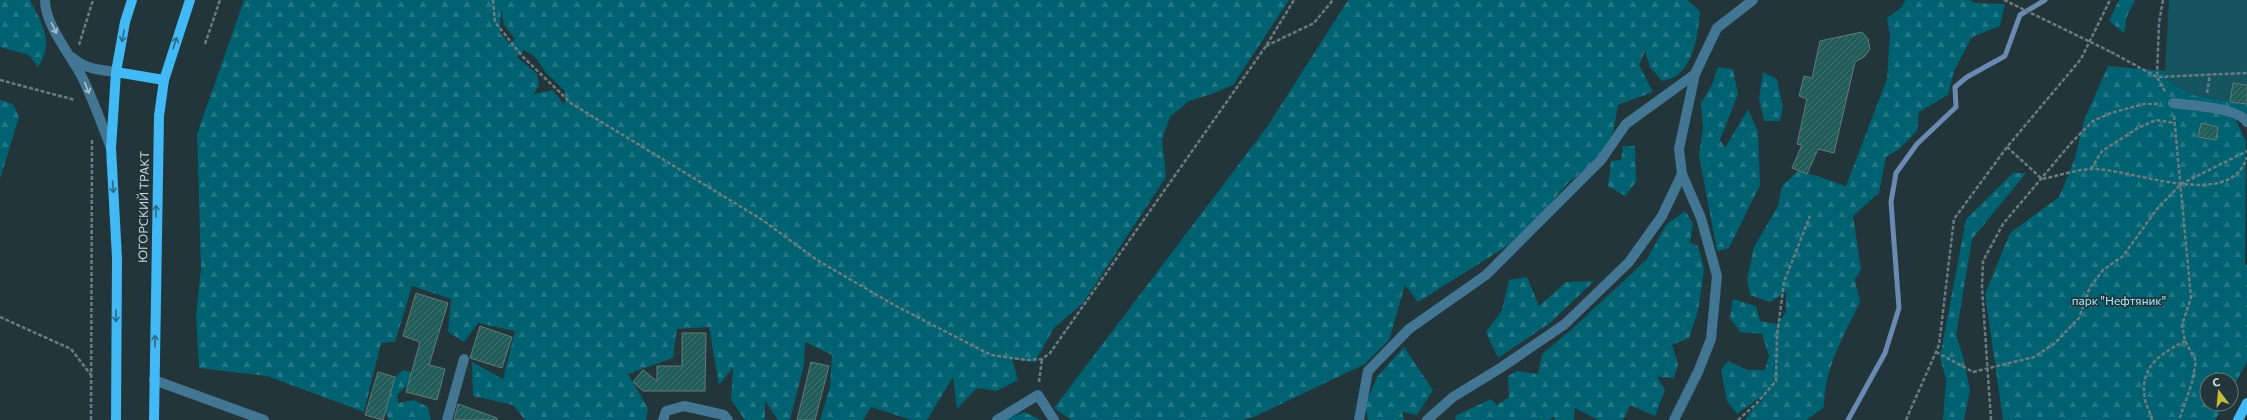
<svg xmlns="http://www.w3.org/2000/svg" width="2247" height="420" font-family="Commissioner,sans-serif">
  <defs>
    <pattern id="forest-firs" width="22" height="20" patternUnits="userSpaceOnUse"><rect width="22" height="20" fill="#006271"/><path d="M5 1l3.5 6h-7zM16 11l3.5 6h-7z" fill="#247885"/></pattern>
    <pattern id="building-hatch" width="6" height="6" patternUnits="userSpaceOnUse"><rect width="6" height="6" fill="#225c59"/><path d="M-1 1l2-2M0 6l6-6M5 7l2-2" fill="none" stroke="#417370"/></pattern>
  </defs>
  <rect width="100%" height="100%" fill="#21353a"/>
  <path fill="#165460" d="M2169,0H2247V104L2193,95L2168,81L2165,71Z"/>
  <g fill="url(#forest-firs)" fill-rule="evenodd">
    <path d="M0,0H30C42,24 55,42 38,67L29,55L0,47Z"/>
    <path d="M244,0H1289L1233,85L1212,94L1189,101L1170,117L1162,139L1166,177L1083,303L1054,328L1035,362L1012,359L1018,380L997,391L977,388L957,409L953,377L927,420H911L871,407L863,420H820L830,387L832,355L805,342L804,365L790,420H778L765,401V420H745L731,400L733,367L719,385L709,327L677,329L673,358L628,374L648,408L646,420H525L513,405L473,396L472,362L503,379L515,331L478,323L464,342L448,332L451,299L412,286L395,342L381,343L364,412L267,376L199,368L196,316L201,269L197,134ZM501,8L504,25L515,39L510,44L500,33ZM524,50L535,57L546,73L565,91V106L553,90L534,94L539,85L537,74L517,57Z"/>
    <path d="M1348,0H1688L1700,11C1698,36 1693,78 1662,81L1650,67L1645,51L1639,65L1653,92L1618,105L1613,133L1601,157L1567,184L1523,236L1418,302L1405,285L1389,340L1365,364L1254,417L1243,420H1071L1054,408L1267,127Z"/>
    <path d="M1905,0H1969L1976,3L2005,4L2000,26L1972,37L1954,71L1948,95L1919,112L1917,131L1899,149L1886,157L1879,193L1853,216L1861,269L1855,280L1860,302C1844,335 1824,369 1824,407L1807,420H1745L1753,408L1762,400L1761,397L1737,414L1727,401L1721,370L1728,361L1748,370H1765L1769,356L1762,334L1740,332L1730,318L1733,299L1756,306L1760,321L1777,324L1786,312V292L1770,302L1750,295L1747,279L1754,247L1778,206L1782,186L1799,170L1846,186L1887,79L1890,35L1887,18L1902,7Z"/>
    <path d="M2119,0H2135L2127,16L2124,33L2109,21Z"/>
    <path d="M2108,66L2165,71L2168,81L2193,95L2247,104V117L2234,116L2246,142L2245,264L2247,265V362L2231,391V380H2207V404H2224L2215,420H2003L1985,294L2010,233L2059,197L2075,158L2084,120Z"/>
    <path d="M1718,67L1733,69L1738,94L1720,140L1725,148L1748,109L1758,132L1760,185L1729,248L1717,251L1699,155L1703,128L1701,103L1712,85Z"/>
    <path d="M1763,72L1777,79L1783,107L1780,121H1764L1759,99Z"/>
    <path d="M0,100L13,104L19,117L0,179Z"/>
    <path d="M1623,146H1635L1636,182L1625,196L1608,186L1611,161L1621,160Z"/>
    <path d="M2013,173H2026L1972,239L1956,335L1963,356L1970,390L1964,420H1943L1946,380L1940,357L1966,219Z"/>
    <path d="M1685,211L1693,223L1690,243L1698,246L1704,269L1698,311L1689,338L1672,345L1678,364L1674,378L1657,377L1665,390L1655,416L1630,405L1623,420H1598L1575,408L1574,420H1555L1553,416L1550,420H1456L1455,416L1491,399L1497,405L1509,397L1508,376L1517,371L1538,374L1542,354L1572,329L1647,259L1666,225Z"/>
    <path d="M1527,277L1539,306L1566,282L1594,281L1550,323L1498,358L1486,332L1502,310L1509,280Z"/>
    <path d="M1404,347L1433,390L1417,415L1402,412L1404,420H1368L1365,405L1377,377Z"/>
    <path d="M403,370L411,372L408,384L397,395L398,403L414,400L428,407L431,420H389L385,411L395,377Z"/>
    <path d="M1024,412L1041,420H1004Z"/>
  </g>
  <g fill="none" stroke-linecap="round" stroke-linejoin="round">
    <path stroke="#6a8ab1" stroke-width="5" d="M1848,420L1885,353L1899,308L1891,202L1896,173L1917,144L1956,107L1955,87L1967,77L2005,56L2020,15L2045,0"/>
  </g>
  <g fill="url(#building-hatch)" stroke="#637a78">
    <path d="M1862,32L1868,39L1870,49L1864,57L1855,62L1834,153L1818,149L1807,174L1792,168L1802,145L1797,144L1807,99L1799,96L1804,76L1812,78L1820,41Z"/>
    <path d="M2233,83L2247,85V104L2230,102Z"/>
    <path d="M2201,123L2218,127L2216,140L2198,137Z"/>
    <path d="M416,293L448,303L429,365L445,369L437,400L406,392L420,342L403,336Z"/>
    <path d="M480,326L512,337L502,368L470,358Z"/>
    <path d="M682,333H706L705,391H643L633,382L643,370L657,381V366H682Z"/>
    <path d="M811,362L829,366L815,420H797Z"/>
    <path d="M378,372L395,377L383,420L365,415Z"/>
    <path d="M458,404L497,418V420H454Z"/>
  </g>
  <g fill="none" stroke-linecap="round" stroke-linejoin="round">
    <g stroke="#6b7c80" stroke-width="2.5" stroke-dasharray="4 2" stroke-linecap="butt">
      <path d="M493,0L495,22L523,57L572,104L761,219L817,260L894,305L991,355L1026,360L1042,359L1050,353L1266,46L1294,0"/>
      <path d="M2163,0L2159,23L2157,77L2166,93"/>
      <path d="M205,44L220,0"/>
      <path d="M79,45L93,0"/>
      <path d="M1266,46L1314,23L1333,0"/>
      <path d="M2111,52L2157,77L2247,73"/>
      <path d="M0,80L75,100"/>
      <path d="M2207,93L2210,74"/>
      <path d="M2174,116L2191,298L2182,325L2185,341L2196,361L2192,383L2179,420"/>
      <path d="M2007,147L2042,179C2058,176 2074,170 2090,169C2129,167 2230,213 2247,157"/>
      <path d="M2091,169L2102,151L2138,128L2156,120L2175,123"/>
      <path d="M0,317L71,349L91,375"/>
      <path d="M1936,352L1973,372L2034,357L2055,343L2079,318L2090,287L2103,270L2123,256L2157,209L2181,184L2247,151"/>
      <path d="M1039,382L1042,359"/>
      <path d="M91,420L92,139"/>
      <path d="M1738,420L1756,404L1776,381L1777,336L1784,282L1810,216"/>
      <path d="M1906,420L1939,345L1954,219L2007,147L2081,59L2110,0"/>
      <path d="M1991,420L1982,287L1983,261L2003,224L2072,142L2093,121L2111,113L2144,104H2160"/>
      <path d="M2152,420C2151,413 2146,407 2145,399C2139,367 2160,354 2185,341"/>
    </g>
    <g stroke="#427693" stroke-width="10">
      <path d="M45,0C45,26 72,56 83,79C94,102 102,125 111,148"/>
      <path d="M73,58C85,69 100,70 116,72"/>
      <path d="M2173,103C2191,106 2237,107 2247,122"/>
      <path d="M154,380L264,420"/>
      <path d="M447,420L464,359"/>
      <path d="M663,420L666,411L684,406L724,415L728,420"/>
      <path d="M997,420L1038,395L1054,420"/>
      <path d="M1359,420L1368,371L1409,329L1486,275L1601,160L1626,124L1695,74"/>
      <path d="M1427,420L1453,397L1502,367L1565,324L1629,262L1662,216L1682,174"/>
      <path d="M1674,420L1698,372L1711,339L1717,276L1701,218L1682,174L1679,149L1695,74L1717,28L1753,0"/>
    </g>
    <g stroke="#40b9f5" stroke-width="10">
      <path d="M116,72L164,80"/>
      <path d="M116,420L117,258L111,148L116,72L125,22L132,0"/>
      <path d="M154,420L159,116L164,80L190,0"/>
      <path d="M2238,420L2247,403"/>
    </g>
    <path stroke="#6b7c80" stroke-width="2.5" stroke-dasharray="4 2" stroke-linecap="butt" d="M2004,0L2111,52"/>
  </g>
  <defs><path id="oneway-shaft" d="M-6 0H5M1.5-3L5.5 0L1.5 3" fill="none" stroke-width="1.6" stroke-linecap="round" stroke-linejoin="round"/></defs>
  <g stroke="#aac0ca">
    <use href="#oneway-shaft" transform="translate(54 28) rotate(64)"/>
    <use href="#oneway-shaft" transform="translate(87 88) rotate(68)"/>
  </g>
  <g stroke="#2d6a85">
    <use href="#oneway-shaft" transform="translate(123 36) rotate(101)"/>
    <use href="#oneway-shaft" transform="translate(175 43) rotate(-73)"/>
    <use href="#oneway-shaft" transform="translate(113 187) rotate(87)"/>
    <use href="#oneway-shaft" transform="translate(156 211) rotate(-89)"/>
    <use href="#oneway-shaft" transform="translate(116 316) rotate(90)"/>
    <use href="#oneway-shaft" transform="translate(155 341) rotate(-90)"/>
  </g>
  <g text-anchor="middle" stroke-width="3.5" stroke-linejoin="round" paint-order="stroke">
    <g font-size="12" fill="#cdd9dc" stroke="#21353a">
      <text transform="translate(144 207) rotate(-89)" y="4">ЮГОРСКИЙ ТРАКТ</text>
    </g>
    <g font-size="12" fill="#a2eeff" stroke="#21353a">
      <text x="2119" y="305">парк "Нефтяник"</text>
    </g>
  </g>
  <g transform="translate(2219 392) rotate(344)"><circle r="19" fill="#21353a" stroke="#66777b"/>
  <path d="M0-3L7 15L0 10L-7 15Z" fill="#c7bb3c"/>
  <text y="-6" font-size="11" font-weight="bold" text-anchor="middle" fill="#cdd9dc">С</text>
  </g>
</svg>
